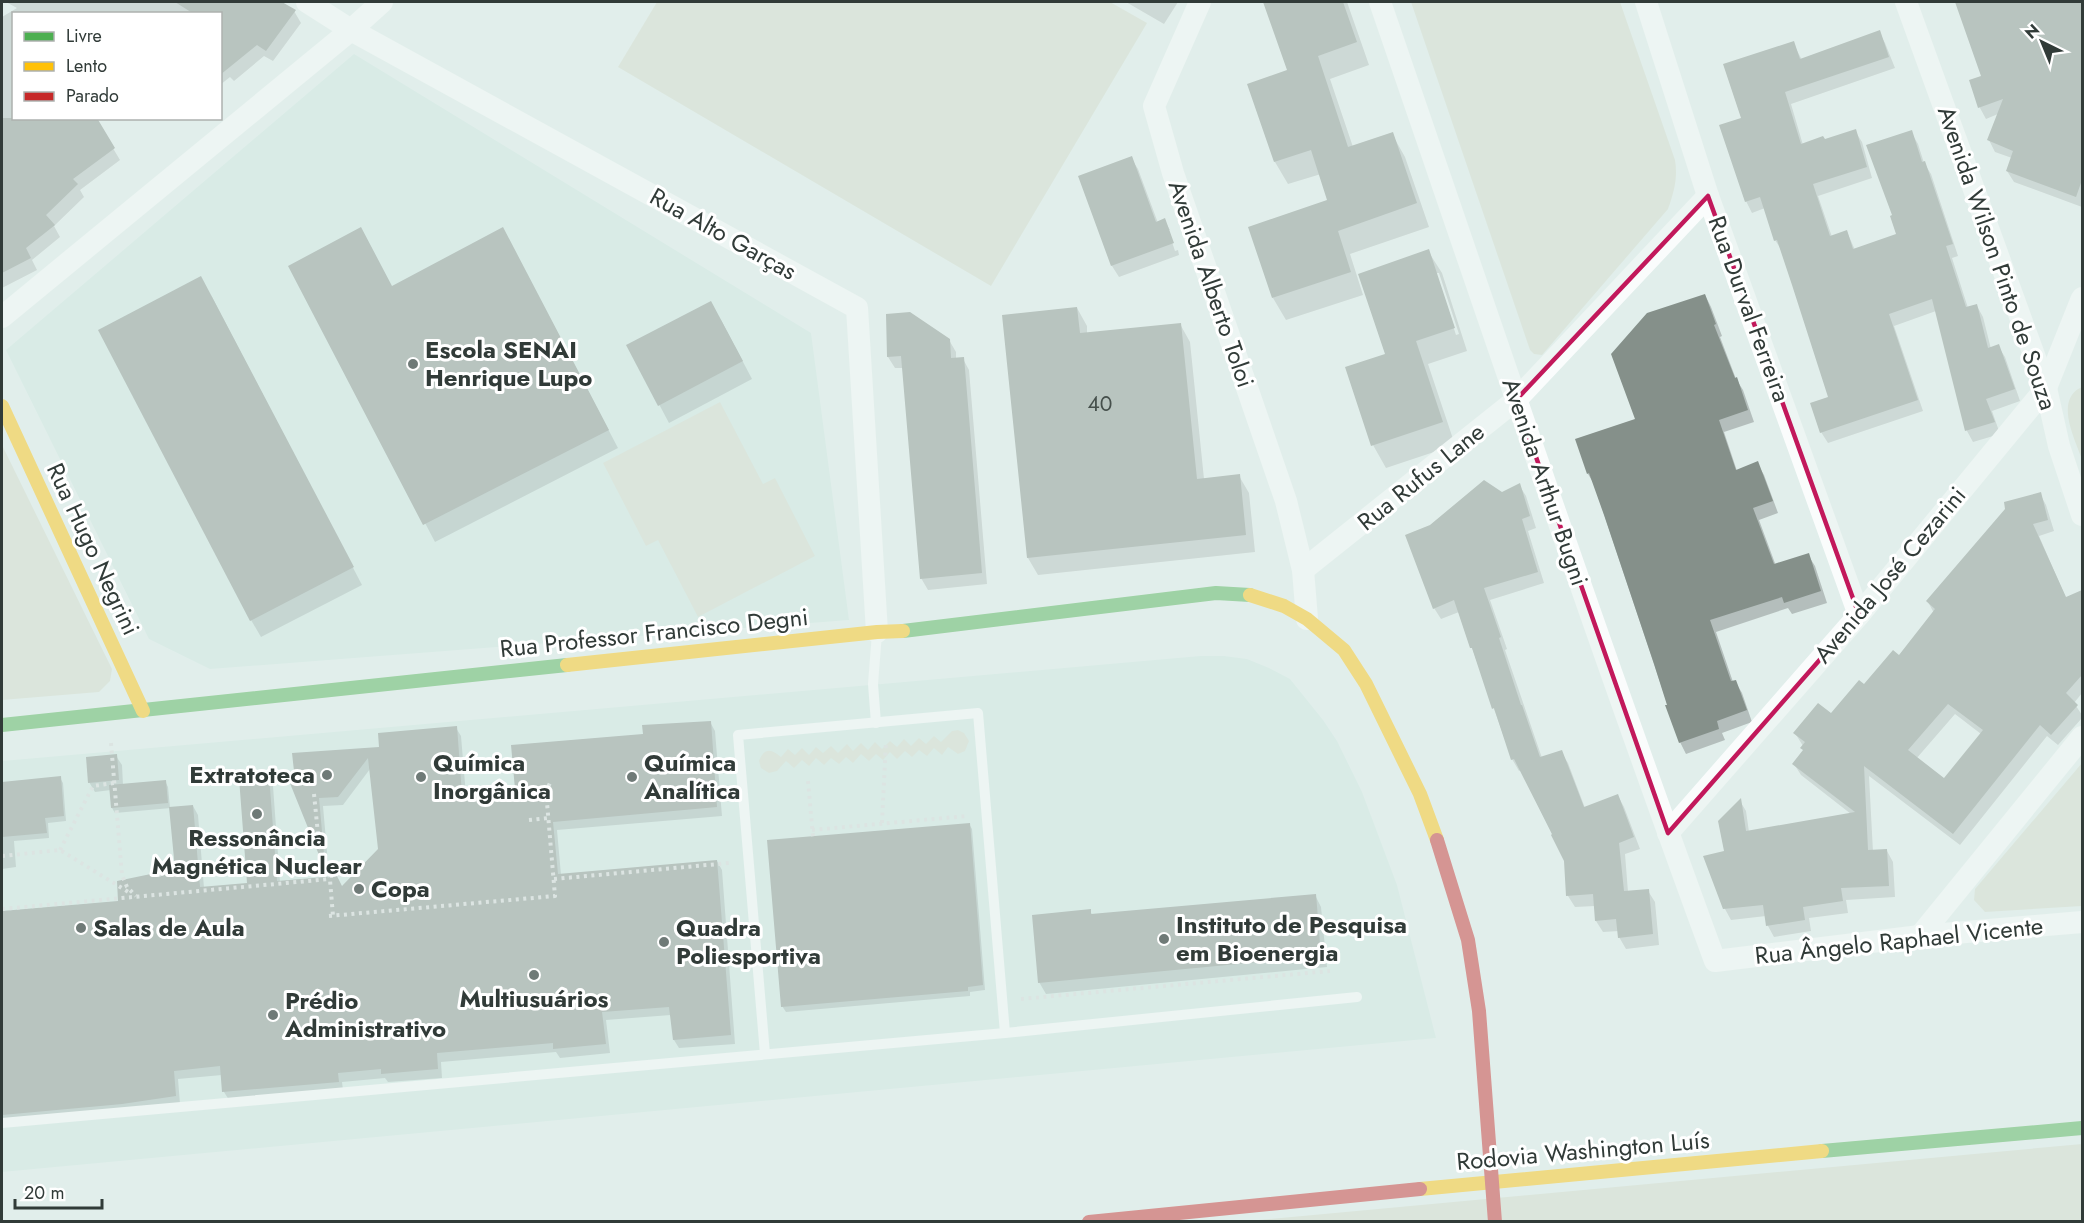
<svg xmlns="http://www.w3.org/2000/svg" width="2084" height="1223" font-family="Jost,sans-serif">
  <rect width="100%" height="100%" fill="#e1eeeb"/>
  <g fill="#cee7e1">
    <path d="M354,54L811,333L849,620L210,669L149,639L6,350Z"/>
    <path d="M1200,656H1224L1247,659L1269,668L1290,679L1323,720L1337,741L1362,792L1397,885L1436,1038L2,1172V761Z"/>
  </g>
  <g fill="#d2dacb">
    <path d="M657,2H1110L1147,23L991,286L618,67Z"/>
    <path d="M1411,2H1620L1675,160C1678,178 1674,192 1668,209L1542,355L1534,354L1530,350Z"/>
    <path d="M2082,387V459C2075,439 2054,399 2082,387Z"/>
    <path d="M720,402L763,484L775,478L815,556L698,617L658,540L646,546L603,463Z"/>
    <path d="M2,445L112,669L110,681L99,692L2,700Z"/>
    <path d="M958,730L964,733L969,741L965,751L958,754L948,747L942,755L934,748L927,756L919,750L912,757L905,751L897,759L890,752L883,760L876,754L869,761L861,754L853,763L846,757L839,764L831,758L824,765L816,758L809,766L802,760L794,768L786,761L777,771L769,773L761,768L759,761C764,747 772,749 781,757L788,749L795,755L802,748L809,755L816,747L823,753L831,746L838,753L847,744L853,751L861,743L868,750L875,742L882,749L890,741L897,747L904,739L911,746L919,738L926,744L934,736L941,742L952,731Z"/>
    <path d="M2082,763V906L1985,912L1974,900L1975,889Z"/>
    <path d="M2082,1144V1221H1247Z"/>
  </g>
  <g fill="#0003" fill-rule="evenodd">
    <path d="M6,2H254L263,7L267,2H279L294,11L301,23L273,61L264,56L234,81L230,77L220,85V14H14V118H95L120,160L80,190L84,197L54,226L60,237L32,260L37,270L2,288V17L17,8Z"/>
    <path d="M1126,2H1178L1164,24Z"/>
    <path d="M1265,2H1347L1369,65L1330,79L1353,147L1392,134L1405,157L1429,227L1350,254L1363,295L1286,320L1273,298L1330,200L1321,174L1288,184L1275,162L1288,71Z"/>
    <path d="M1956,2H2029L2035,22L2079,7L2077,2H2082V50L2078,51L2082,53V207L2014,182L2007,171L2012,158L1995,152L1989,140L1998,114L1986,119L1980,108L1971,81L1982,77Z"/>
    <path d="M1879,32L1885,43L1895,68L1791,104L1803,145L1824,141L1855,131L1862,142L1872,178L1818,196L1832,237L1847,232L1855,250L1898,235L1911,132L1918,144L1924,163L1931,174L1958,256L1952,258L1968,308L1977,306L1983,317L1991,349L1998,346L2005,357L2020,401L1992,411L2000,434L1973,442L1967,431L1936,311L1894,326L1923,411L1828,443L1821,432L1830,398L1782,251L1775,240L1765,208L1752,213L1746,201L1743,119L1793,43L1802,60Z"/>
    <path d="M1131,158L1138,169L1158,223L1164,220L1170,230H1168L1175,251L1178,250L1179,255L1119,277L1112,266Z"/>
    <path d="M512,246L618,448L435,542L290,266L392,287Z"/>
    <path d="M1428,251L1442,273L1467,351L1428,364L1455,445L1386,468L1373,445ZM1436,273H1439L1459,334L1456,335Z"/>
    <path d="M211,295L362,585L261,637L251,620Z"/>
    <path d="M1705,295L1711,307L1722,336L1720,337L1736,379L1743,390L1754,422L1724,432L1737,471L1757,463L1764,475L1778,513L1759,520L1776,566L1808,555L1815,566L1827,603L1792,614L1788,608L1716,632L1733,682L1735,681L1742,693L1752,722L1722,733L1725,740L1686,754L1680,742L1594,484L1588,474L1577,440L1637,420Z"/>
    <path d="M1077,308L1087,326V334L1180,324L1190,342L1204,479L1239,476L1249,493L1255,552L1038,575L1028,558Z"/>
    <path d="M888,315L949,340L956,352V359H963L969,370L987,584L928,590L921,578L904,368H895L888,357Z"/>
    <path d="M721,320L752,379L669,423L628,346Z"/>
    <path d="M1519,485L1526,496L1536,528L1528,531L1544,583L1490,600L1507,649L1505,650L1542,758L1561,752L1568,763L1585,808L1618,796L1624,807L1640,849L1625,854L1628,892L1648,891L1655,902L1659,945L1626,949L1619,937V931L1603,932L1596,921L1595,906L1575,907L1568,896L1565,861L1521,770L1519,771L1512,759L1459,612L1441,619L1434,608L1502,493Z"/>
    <path d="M2040,494L2046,505L2054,531L2039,536L2066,598L2080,592L2082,596V693L2074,703L2082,715V718L2058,745L2047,736L1960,845L1869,776L1873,852L1887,851L1893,862L1895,897L1846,900L1848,913L1809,918L1811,931L1774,937L1768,926L1766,916L1731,920L1725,909V852L1740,801L1746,811L1749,832L1851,814L1801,775L1794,764L1804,752L1803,746L1795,733L1831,715L1899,657L1934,613L1928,602ZM1955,714L1981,734L1944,780L1916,759Z"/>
    <path d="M710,722L715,731L722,816L557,830L561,875L717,861L722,870L735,1044L679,1048L674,1040L671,1015L606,1020L610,1053L560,1058L556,1052L441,1062L442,1078L388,1082L385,1078L342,1082L343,1090L229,1100L224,1092L222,1075L178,1079L180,1104L2,1123V913L120,902L176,871L171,808L115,813L112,808L111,790L95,792L89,782L116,756L122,765L123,785L165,781L168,787L170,808L193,806L198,815L204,888L248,885L268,777L273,786L280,882L342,888L379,850L370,769L343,805L323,806L328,863H325L320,854L295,772L456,728L461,736L466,795L517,790L645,735Z"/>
    <path d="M60,778L63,783L66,821L48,823L49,838L14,841L16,867L2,869V783Z"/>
    <path d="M969,824L972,829L985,990L970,992V996L786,1012L782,1006Z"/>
    <path d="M1315,895L1321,907L1327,967L1046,994L1039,982L1090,911L1093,916Z"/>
  </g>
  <g fill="#85908a" fill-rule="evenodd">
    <path d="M175,2H282L296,10L266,51L257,45L220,75V14H194Z"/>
    <path d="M1263,2H1343L1357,42L1318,56L1348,147L1393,132L1417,203L1338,231L1351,272L1272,298L1248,227L1327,200L1311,150L1274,162L1247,84L1287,70Z"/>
    <path d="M1955,2H2082V180L2076,197L2006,171L2013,151L1987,140L2003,99L1978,108L1969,80L1981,76Z"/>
    <path d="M1880,30L1889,57L1785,92L1801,144L1823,136L1825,139L1856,129L1867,167L1813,184L1830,236L1847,230L1853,249L1896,234L1890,216L1892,215L1866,145L1912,130L1922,162L1925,161L1953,244L1946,246L1966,307L1977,304L1988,348L1999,344L2015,389L1986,399L1995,422L1965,431L1932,299L1889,314L1918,400L1820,433L1810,403L1828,397L1792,285L1777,240L1774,241L1760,197L1745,202L1719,125L1741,118L1723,64L1794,41L1800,59Z"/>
    <path d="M2,118H97L115,148L73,179L78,184L46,215L55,225L26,248L31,258L2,273Z"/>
    <path d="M1132,156L1156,222L1165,218L1174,243L1111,266L1078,176Z"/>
    <path d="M361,227L392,286L503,227L609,430L423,525L288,266Z"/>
    <path d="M1429,249L1455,328L1416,341L1443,422L1371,446L1345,367L1385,354L1358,274Z"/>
    <path d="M201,276L354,567L250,621L98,330Z"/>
    <path d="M1705,294L1716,324L1714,325L1735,378L1737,377L1748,410L1719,420L1736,470L1758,461L1773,501L1753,508L1774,564L1809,553L1821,591L1784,603L1782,597L1710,620L1731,681L1736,680L1747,710L1717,721L1719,729L1679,743L1665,705H1667L1654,664L1604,515L1589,473L1587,474L1575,439L1635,419L1611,354L1647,313Z"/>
    <path d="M711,301L743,361L658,406L626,345Z"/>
    <path d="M1077,307L1080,333L1181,323L1197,479L1240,474L1246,535L1027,558L1002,315Z"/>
    <path d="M910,312L950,339L951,358L964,357L982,573L920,579L901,356L887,357L886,314Z"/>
    <path d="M1484,480L1502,492L1520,483L1530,516L1522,519L1538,572L1484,588L1501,637L1499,638L1521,705H1522L1540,757L1562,750L1584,807L1618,794L1634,837L1619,843L1624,891L1649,889L1653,934L1618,938L1616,919L1595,921L1593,894L1566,896L1564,861L1551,835L1552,834L1514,759L1511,760L1494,708L1492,709L1472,648H1470L1454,600L1433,609L1405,535L1430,525Z"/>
    <path d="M2041,492L2048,520L2033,524L2066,597L2082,590V675L2066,693L2078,705L2051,735L2040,725L1953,834L1864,766L1868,850L1887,849L1889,886L1841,888L1843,901L1803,907L1805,920L1766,926L1763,905L1723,909L1703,856L1724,851L1718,821L1741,798L1746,831L1855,812L1792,764L1803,750L1800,748L1805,742L1793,733L1818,703L1831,713L1859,680L1864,684L1893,650L1899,655L1935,609L1926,601L2005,509L2004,502ZM1948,704L1983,730L1944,778L1908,750Z"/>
    <path d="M711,721L717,807L553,822L558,874L717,860L731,1035L673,1040L669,1007L602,1012L606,1044L553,1049V1043L437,1053L438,1069L381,1074V1069L338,1073L339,1082L222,1092L220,1066L174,1071L176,1096L122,1104L2,1115V911L118,901L117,881L175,869L169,807L193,805L200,887L247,883L239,778L269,775L277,881L337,876L342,886L378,849L368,758L338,797L319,798L324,854L319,855L285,771H294L292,753L379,747L378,733L457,726L462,794L515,789L511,745L643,734L642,725Z"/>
    <path d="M117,754L119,780L88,783L86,757Z"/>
    <path d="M61,776L64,816L45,818L47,833L2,837V782Z"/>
    <path d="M166,780L168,803L111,808L109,785Z"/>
    <path d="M970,823L983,985L968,987V991L781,1007L767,840Z"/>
    <path d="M1316,894L1321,956L1038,983L1032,915L1091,909V914Z"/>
  </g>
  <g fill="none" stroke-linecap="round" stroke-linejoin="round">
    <g stroke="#d4d8d7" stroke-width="4" stroke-dasharray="3 4.5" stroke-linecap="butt">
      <path d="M111,743L122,875L127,887L136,896"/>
      <path d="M808,781L813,837"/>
      <path d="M314,794L319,844L329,868L333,916"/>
      <path d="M529,820L548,818"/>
      <path d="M882,823L886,741"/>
      <path d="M812,830L967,816"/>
      <path d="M60,850L93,786L114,783"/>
      <path d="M2,856L60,850L130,893"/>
      <path d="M153,860L161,878"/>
      <path d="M330,876L354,874"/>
      <path d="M554,879L729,863"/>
      <path d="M2,909L330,879"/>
      <path d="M329,916L555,896L546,791L550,783"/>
      <path d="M1021,999L1330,971"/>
    </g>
    <g stroke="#fafcfc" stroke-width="10">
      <path d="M876,723L873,684L877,633"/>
      <path d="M765,1054L738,735L978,713L1005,1033"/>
      <path d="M2,1123L1005,1033L1357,997"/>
    </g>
    <g stroke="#fafcfc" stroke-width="22">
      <path d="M307,2L351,30L857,308L877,632"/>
      <path d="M1200,2L1154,106L1173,173L1286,501L1303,570L1307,619"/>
      <path d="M1380,2C1490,322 1598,643 1715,961L1920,936L2082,922"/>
      <path d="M1646,2L1708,196L1859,615"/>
      <path d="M1906,2L2046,388L2059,446L2082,515"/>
      <path d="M2,317L351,30L382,2"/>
      <path d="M1303,570L1516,400L1708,196"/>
      <path d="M1668,833L1859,615L2046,388L2082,298"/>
      <path d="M1920,936L2082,737"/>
    </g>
    <g stroke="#4caf50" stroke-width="14">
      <path d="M903,631L1216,593L1250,595"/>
      <path d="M2,725L567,665"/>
      <path d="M1822,1151L2082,1128"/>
    </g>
    <g stroke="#ffc107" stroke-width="14">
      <path d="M2,406L143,711"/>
      <path d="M1250,595L1284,606L1307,619L1344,650L1366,684L1420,794L1437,840"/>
      <path d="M567,665L877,632L903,631"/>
      <path d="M1420,1189L1822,1151"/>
    </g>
    <g stroke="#c62828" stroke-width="14">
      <path d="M1437,840L1468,940L1479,1011L1495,1222"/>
      <path d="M1089,1222L1420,1189"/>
    </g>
  </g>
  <path d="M0 0H2084V1223H0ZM1708,196L1859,615L1668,833L1516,400Z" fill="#e1eeeb" fill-opacity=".55" fill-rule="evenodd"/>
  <path fill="none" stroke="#c2185b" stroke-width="4.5" stroke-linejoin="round" d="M1708,196L1859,615L1668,833L1516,400Z"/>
  <g fill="#6f7a77" stroke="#fff" stroke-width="2">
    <circle cx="413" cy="364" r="6"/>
    <circle cx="327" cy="775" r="6"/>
    <circle cx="421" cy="777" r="6"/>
    <circle cx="632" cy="777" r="6"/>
    <circle cx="257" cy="814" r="6"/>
    <circle cx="359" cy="889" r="6"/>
    <circle cx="81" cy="928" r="6"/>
    <circle cx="1164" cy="939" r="6"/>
    <circle cx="664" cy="942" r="6"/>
    <circle cx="534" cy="975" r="6"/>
    <circle cx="273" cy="1015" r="6"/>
  </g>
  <g text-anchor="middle" stroke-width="6" stroke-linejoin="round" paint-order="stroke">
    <g font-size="21" fill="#46504c">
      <text x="1100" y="411">40</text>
    </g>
    <g font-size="24" fill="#313b38" stroke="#fff">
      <text transform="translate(723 234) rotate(29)" y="8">Rua Alto Garças</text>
      <text transform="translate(1997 258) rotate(71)" y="8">Avenida Wilson Pinto de Souza</text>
      <text transform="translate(1211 284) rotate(71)" y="8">Avenida Alberto Toloi</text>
      <text transform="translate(1749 309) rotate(70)" y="8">Rua Durval Ferreira</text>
      <text transform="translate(1421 477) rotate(-39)" y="8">Rua Rufus Lane</text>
      <text transform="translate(1545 482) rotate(71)" y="8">Avenida Arthur Bugni</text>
      <text transform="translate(93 549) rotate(65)" y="8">Rua Hugo Negrini</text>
      <text transform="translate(1890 575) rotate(-50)" y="8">Avenida José Cezarini</text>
      <text transform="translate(654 633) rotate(-6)" y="8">Rua Professor Francisco Degni</text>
      <text transform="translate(1899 941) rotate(-6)" y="8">Rua Ângelo Raphael Vicente</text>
      <text transform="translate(1583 1151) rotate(-5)" y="8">Rodovia Washington Luís</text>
    </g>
    <g font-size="24" font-weight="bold" fill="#313b38" stroke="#fff" text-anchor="start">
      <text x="425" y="358">Escola SENAI<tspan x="425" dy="28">Henrique Lupo</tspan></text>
      <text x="433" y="771">Química<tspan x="433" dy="28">Inorgânica</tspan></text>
      <text x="644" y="771">Química<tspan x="644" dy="28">Analítica</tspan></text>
      <text x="315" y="783" text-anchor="end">Extratoteca</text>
      <text x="257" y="846" text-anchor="middle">Ressonância<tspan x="257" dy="28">Magnética Nuclear</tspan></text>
      <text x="371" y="897">Copa</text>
      <text x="1176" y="933">Instituto de Pesquisa<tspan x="1176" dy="28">em Bioenergia</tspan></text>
      <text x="93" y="936">Salas de Aula</text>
      <text x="676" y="936">Quadra<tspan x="676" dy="28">Poliesportiva</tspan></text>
      <text x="534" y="1007" text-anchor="middle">Multiusuários</text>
      <text x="285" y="1009">Prédio<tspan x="285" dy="28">Administrativo</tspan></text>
    </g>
  </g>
  <rect width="2084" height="1223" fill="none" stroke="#313b38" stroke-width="6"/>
  <rect x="12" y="12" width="210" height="108" fill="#ffffff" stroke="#adb1af" stroke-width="1.5"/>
  <rect x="24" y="32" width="30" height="9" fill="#4caf50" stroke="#adb1af" stroke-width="1.5"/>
  <text x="66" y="42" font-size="18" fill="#313b38">Livre</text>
  <rect x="24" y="62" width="30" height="9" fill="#ffc107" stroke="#adb1af" stroke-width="1.5"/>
  <text x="66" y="72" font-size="18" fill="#313b38">Lento</text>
  <rect x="24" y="92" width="30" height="9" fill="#c62828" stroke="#adb1af" stroke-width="1.5"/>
  <text x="66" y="102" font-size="18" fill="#313b38">Parado</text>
  <g transform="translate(2042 42) rotate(317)" stroke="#ffffff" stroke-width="4.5" paint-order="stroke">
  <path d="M0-4.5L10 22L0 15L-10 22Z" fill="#313b38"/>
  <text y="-9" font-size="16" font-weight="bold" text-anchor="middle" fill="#313b38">N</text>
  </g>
  <path d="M15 1199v9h87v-9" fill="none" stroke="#313b38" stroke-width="3"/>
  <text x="24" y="1199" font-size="18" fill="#313b38" stroke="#ffffff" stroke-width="4.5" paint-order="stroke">20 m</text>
</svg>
